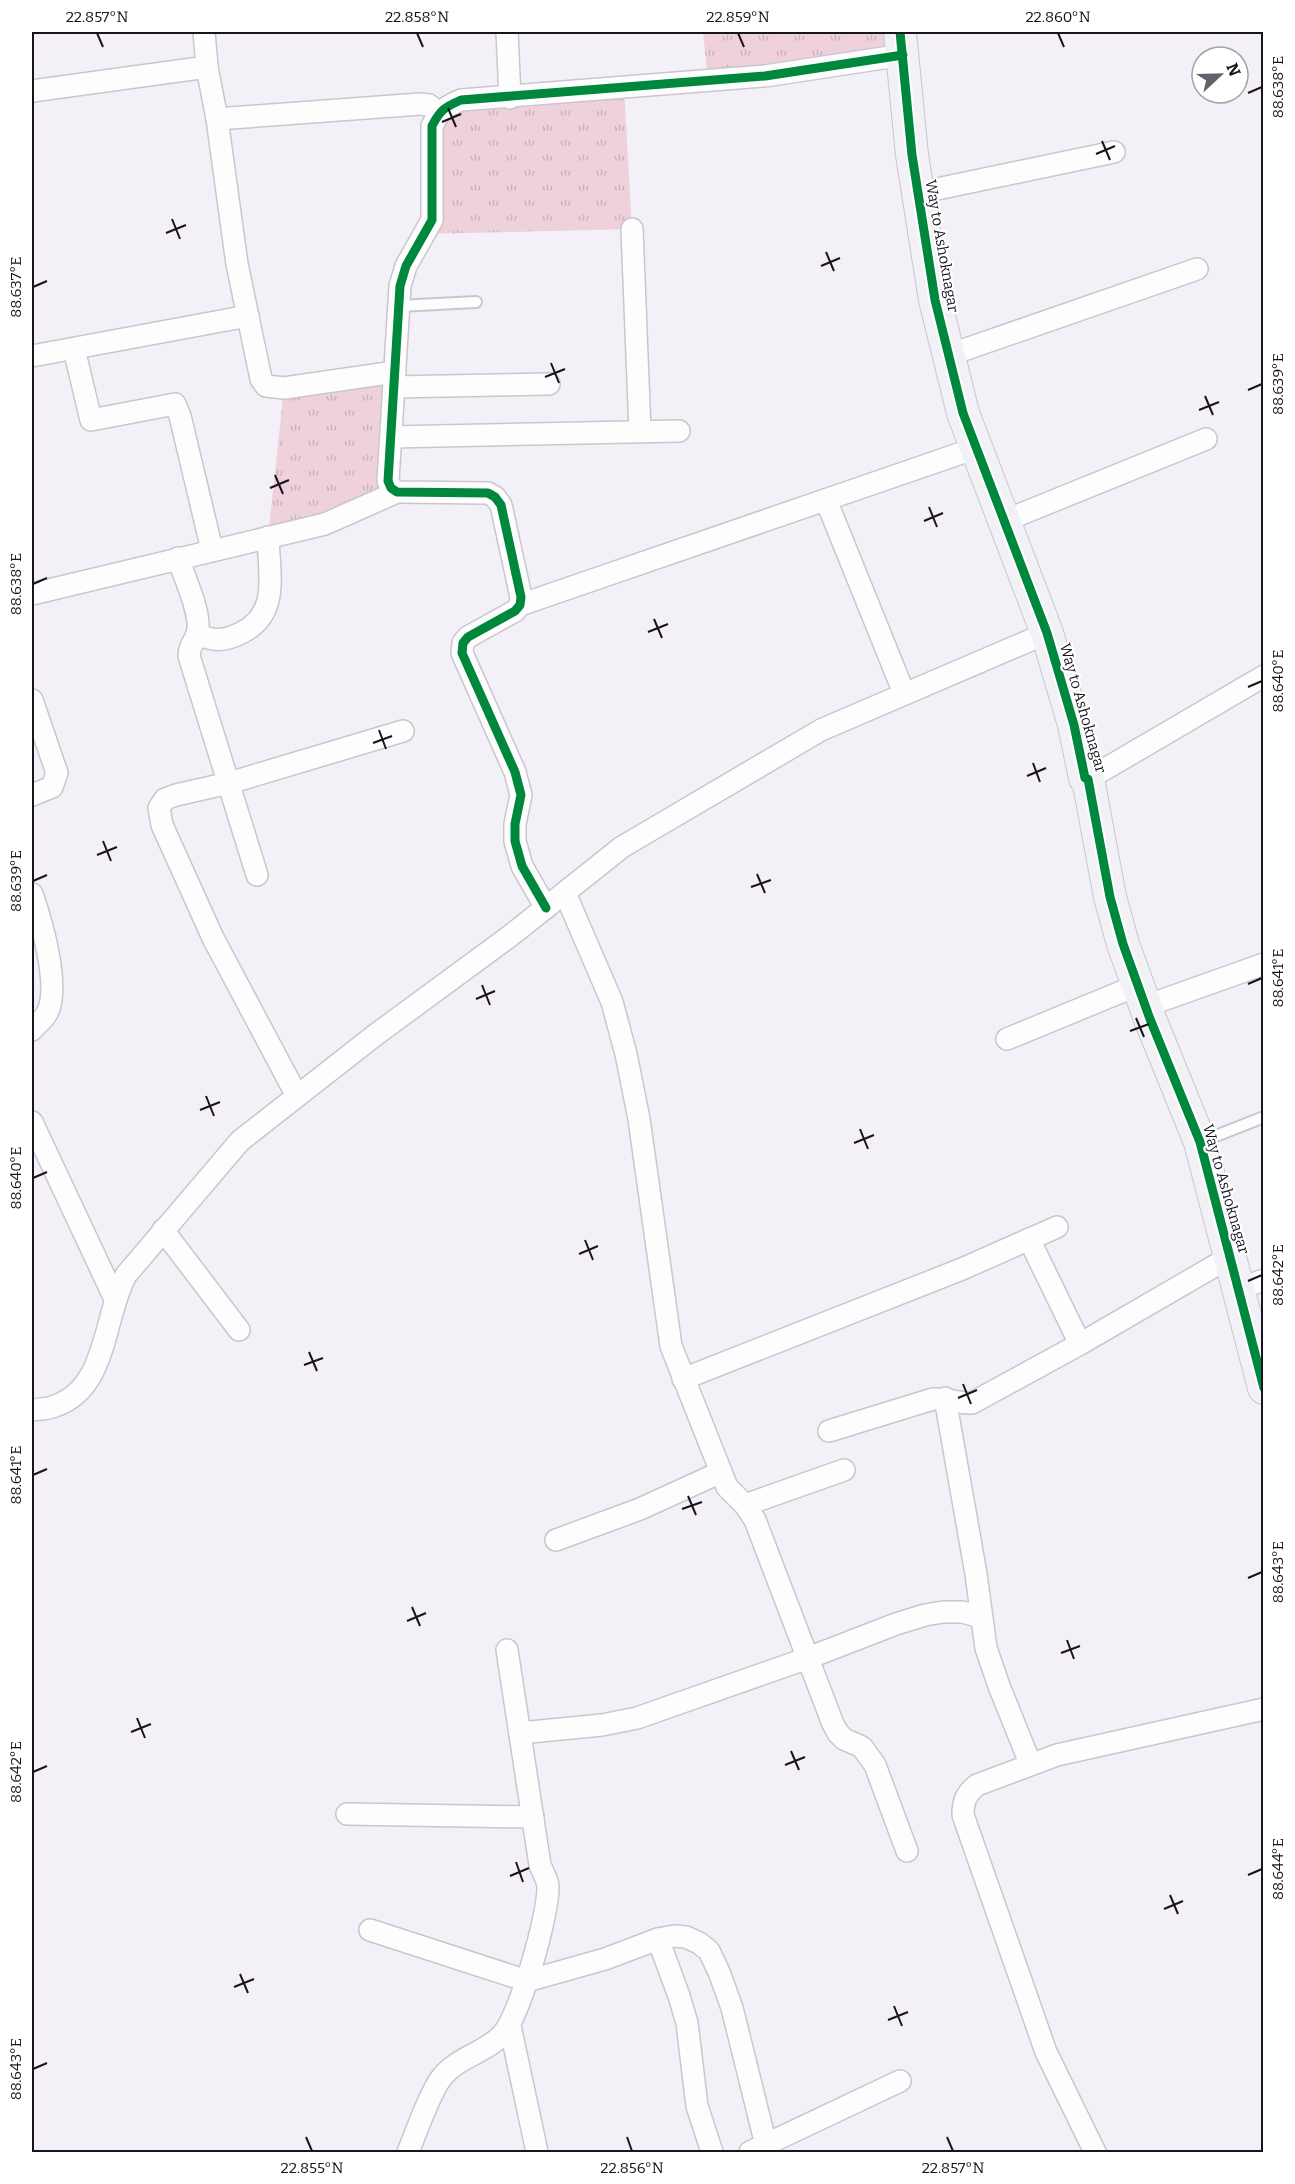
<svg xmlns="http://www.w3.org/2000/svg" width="1295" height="2184" font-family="Bitter,serif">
  <defs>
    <pattern id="grass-tufts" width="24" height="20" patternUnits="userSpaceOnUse" patternTransform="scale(1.5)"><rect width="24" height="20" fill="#eed1db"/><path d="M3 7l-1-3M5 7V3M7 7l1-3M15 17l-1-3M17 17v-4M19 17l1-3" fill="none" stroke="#cbb3bb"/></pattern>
  </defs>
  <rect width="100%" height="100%" fill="#f4f0f8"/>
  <g fill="url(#grass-tufts)">
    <path d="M703,32H900L903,55L708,81Z"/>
    <path d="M624,88L632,229L426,234L439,113Z"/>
    <path d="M395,372L397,492L268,537L284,388Z"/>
  </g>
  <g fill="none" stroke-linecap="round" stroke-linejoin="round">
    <defs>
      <g id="lane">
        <path d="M399,306L476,302"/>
        <path d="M1203,1141L1264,1117"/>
      </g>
      <g id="street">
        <path d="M204,32L207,67L217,119L237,264L261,379L266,386L284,388L395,372"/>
        <path d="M507,32L510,98"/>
        <path d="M32,91L207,67"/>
        <path d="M217,119L420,104L429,105L439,113"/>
        <path d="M918,193L1114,152"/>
        <path d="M632,229L640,431"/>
        <path d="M74,349L91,420L175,404L180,416L212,550"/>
        <path d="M949,355L1197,269"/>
        <path d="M32,356L248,316"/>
        <path d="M394,387L549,384"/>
        <path d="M391,437L679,431"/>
        <path d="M826,500L904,693"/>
        <path d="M1004,521L1206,439"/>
        <path d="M178,558C184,577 203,616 197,634C194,644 190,642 189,656L257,875"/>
        <path d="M32,594L325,524L397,492"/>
        <path d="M520,605L976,448"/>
        <path d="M197,634C214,642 225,641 241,633C280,614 269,574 268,537"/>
        <path d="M32,700L57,773L52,787L32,795"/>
        <path d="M1088,779L1264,676"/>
        <path d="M565,893L612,1002L626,1054L639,1119L671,1346L727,1487L745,1505L755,1520L833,1724L838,1733L844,1739L862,1747L875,1765L907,1851"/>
        <path d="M32,894C41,920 61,987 47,1013C44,1019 36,1025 32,1030"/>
        <path d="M546,908L522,866L515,841V824L521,795L515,772L462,653L463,643L468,637L515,611L520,605L521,597L501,505L495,497L488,493L397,492L391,488L388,481L400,286L406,266L432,220V126C440,110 445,107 461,100L765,76L903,55"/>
        <path d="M1146,1006L1264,964"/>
        <path d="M1007,1039L1138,985"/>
        <path d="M297,1096L213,938L162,825L159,808L165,799L176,795L229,783L403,731"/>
        <path d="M32,1122L115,1299"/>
        <path d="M163,1230L239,1330"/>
        <path d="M1029,1239L1080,1344"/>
        <path d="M1238,1289L1264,1280"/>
        <path d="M683,1379L962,1269L1057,1227"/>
        <path d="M945,1398L976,1574L986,1648L999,1686L1030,1763"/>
        <path d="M32,1410C39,1409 48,1409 55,1406C108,1388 103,1317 126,1275L240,1141L374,1036L510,936L622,847L821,730L1047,633"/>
        <path d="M829,1431L933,1399C947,1398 959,1404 972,1403L1080,1344L1230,1257"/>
        <path d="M745,1505L844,1470"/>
        <path d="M556,1540L640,1509L721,1472"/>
        <path d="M520,1733L602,1725L637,1718L808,1658L896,1624L925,1615L943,1612H962L981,1617"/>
        <path d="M347,1814L533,1817"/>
        <path d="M370,1930L527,1981L605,1959L658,1939L674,1936L686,1937L699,1943L709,1951L719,1972L732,2008L766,2145"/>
        <path d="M658,1939L679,1996L687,2023L697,2106L712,2152"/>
        <path d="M510,2026L537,2152"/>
        <path d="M408,2152C416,2133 430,2092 442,2077C458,2057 485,2053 502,2035C520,2016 549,1913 548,1886C547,1879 543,1872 540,1865L507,1650"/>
        <path d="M750,2152L900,2081"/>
        <path d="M1095,2152L1046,2052L963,1815C963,1801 966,1794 977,1785L1057,1755L1264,1709"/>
      </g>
      <path id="secondary" d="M900,32L912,155L935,300L963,413L1047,633L1074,725L1085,778L1088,779L1110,897L1123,944L1150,1019L1200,1142L1264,1388"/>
    </defs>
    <use href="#lane" stroke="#cac6ce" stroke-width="14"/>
    <use href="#street" stroke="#cac6ce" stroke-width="24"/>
    <use href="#secondary" stroke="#cac6ce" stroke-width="34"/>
    <use href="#lane" stroke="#fdfdfe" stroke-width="10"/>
    <use href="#street" stroke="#fdfdfe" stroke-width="21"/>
    <use href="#secondary" stroke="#f2f2f6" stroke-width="32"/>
    <defs>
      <g id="cycleway">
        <path d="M900,32L912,155L935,300L963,413L1047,633L1074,725L1085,778L1088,779L1110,897L1123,944L1150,1019L1200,1142L1264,1388"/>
        <path d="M546,908L522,866L515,841V824L521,795L515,772L462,653L463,643L468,637L515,611L520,605L521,597L501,505L495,497L488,493L397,492L391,488L388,481L400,286L406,266L432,220V126C440,110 445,107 461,100L765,76L903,55"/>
      </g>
    </defs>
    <use href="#cycleway" stroke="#fff" stroke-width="13"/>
    <use href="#cycleway" stroke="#00873e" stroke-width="9"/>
  </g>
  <path fill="none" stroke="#18131c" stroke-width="2" d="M97,33L103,47M417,33L423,47M738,33L744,47M1058,33L1064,47M1248,93L1262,87M448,108L456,127M442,122L461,114M1102,141L1110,160M1096,154L1115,146M172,219L180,239M166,233L186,225M826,252L834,271M821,266L840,258M33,287L47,281M551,363L559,383M545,377L565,369M1248,390L1262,384M1205,396L1213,415M1199,410L1219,402M275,475L283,494M270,488L289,480M929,507L937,527M924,521L943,513M33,584L47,578M654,619L662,638M648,632L668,624M1248,687L1262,681M379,730L386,749M373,743L392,736M1033,763L1040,782M1027,776L1046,768M103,841L111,861M97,855L117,847M757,874L765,893M33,881L47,875M751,887L771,880M1248,984L1262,978M482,985L490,1005M476,999L495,991M1136,1018L1144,1037M1130,1031L1149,1024M206,1096L214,1116M200,1110L220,1102M860,1129L868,1149M854,1143L874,1135M33,1178L47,1172M585,1240L593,1260M579,1254L598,1246M1248,1281L1262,1275M309,1352L317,1371M304,1365L323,1358M963,1384L971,1404M958,1398L977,1390M33,1475L47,1469M688,1496L696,1515M682,1509L702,1502M1248,1578L1262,1572M412,1607L420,1626M407,1621L426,1613M1067,1640L1074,1659M1061,1653L1080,1646M137,1718L145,1738M131,1732L151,1724M791,1751L799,1770M785,1765L805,1757M33,1772L47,1766M516,1862L523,1882M1248,1875L1262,1869M510,1876L529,1868M1170,1895L1178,1914M1164,1909L1183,1901M240,1974L248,1993M234,1987L254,1979M894,2006L902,2026M888,2020L908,2012M33,2069L47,2063M306,2137L312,2151M627,2137L632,2151M947,2137L953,2151"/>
  <g text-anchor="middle" stroke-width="4.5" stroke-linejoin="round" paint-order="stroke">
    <g font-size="15" fill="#18131c" stroke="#fff">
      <text transform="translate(942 246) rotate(80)" y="5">Way to Ashoknagar</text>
      <text transform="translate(1083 708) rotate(74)" y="5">Way to Ashoknagar</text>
      <text transform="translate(1226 1189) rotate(74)" y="5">Way to Ashoknagar</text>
    </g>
  </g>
  <rect width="1295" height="2184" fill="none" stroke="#ffffff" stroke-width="66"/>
  <g transform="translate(1220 75) rotate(68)"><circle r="28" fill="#ffffff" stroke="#a3a1a4" stroke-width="1.5"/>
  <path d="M0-4.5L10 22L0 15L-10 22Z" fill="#656069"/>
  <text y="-9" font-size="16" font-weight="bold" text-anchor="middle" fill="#18131c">N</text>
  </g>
  <rect x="33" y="33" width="1229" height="2118" fill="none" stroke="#18131c" stroke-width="2"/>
  <g font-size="15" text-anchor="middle" fill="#18131c">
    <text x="97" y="22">22.857°N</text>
    <text x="417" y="22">22.858°N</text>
    <text x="738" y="22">22.859°N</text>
    <text x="1058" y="22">22.860°N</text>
    <text transform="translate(1278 87) rotate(-90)" y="5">88.638°E</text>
    <text transform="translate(16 287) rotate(-90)" y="5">88.637°E</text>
    <text transform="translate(1278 384) rotate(-90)" y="5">88.639°E</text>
    <text transform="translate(16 584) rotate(-90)" y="5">88.638°E</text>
    <text transform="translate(1278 681) rotate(-90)" y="5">88.640°E</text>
    <text transform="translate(16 881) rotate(-90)" y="5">88.639°E</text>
    <text transform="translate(1278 978) rotate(-90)" y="5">88.641°E</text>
    <text transform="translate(16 1178) rotate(-90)" y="5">88.640°E</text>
    <text transform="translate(1278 1275) rotate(-90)" y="5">88.642°E</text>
    <text transform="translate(16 1475) rotate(-90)" y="5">88.641°E</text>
    <text transform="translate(1278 1572) rotate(-90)" y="5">88.643°E</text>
    <text transform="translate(16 1772) rotate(-90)" y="5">88.642°E</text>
    <text transform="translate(1278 1869) rotate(-90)" y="5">88.644°E</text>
    <text transform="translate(16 2069) rotate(-90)" y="5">88.643°E</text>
    <text x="312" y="2173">22.855°N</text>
    <text x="632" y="2173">22.856°N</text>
    <text x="953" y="2173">22.857°N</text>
  </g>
</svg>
